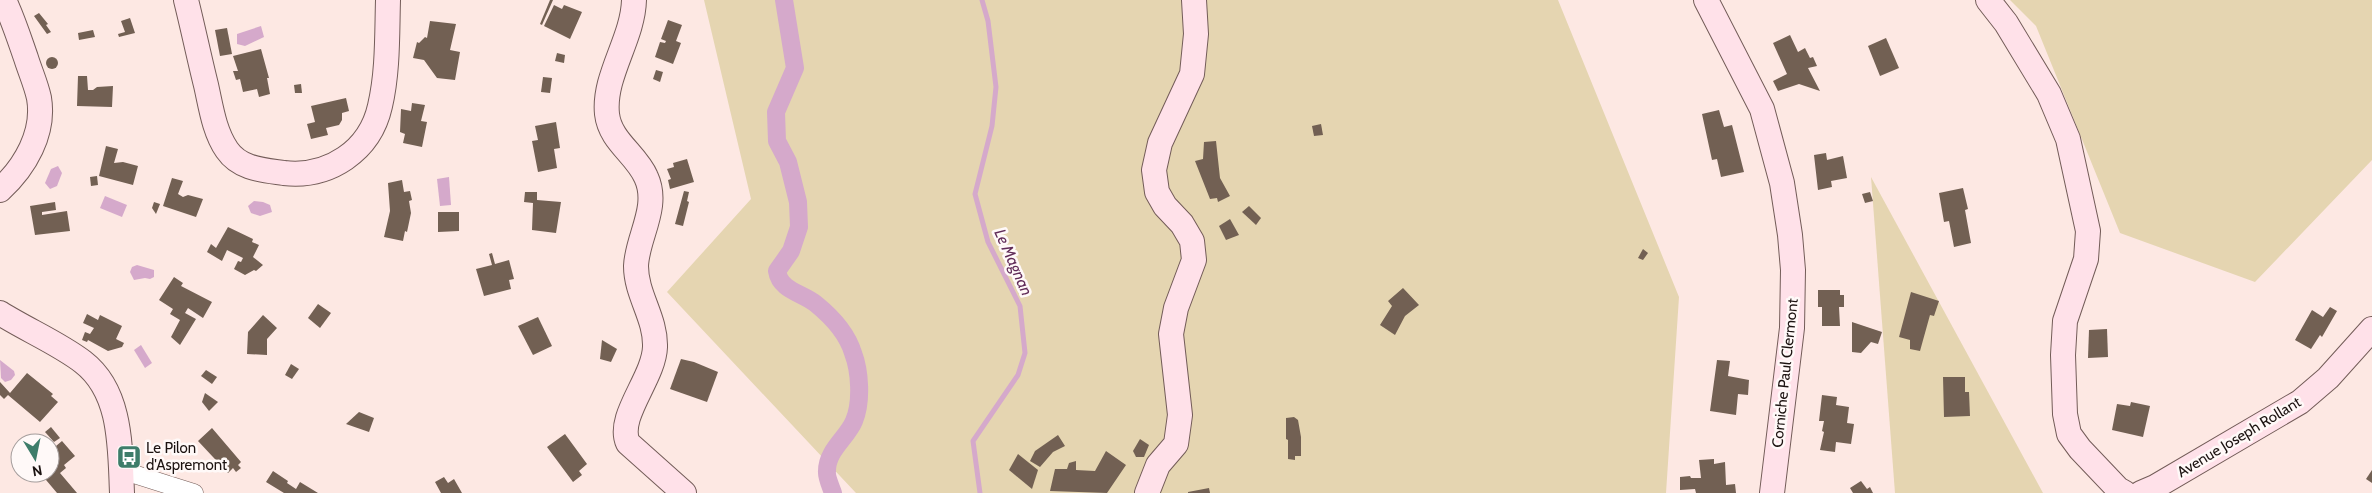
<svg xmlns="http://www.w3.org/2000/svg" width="2372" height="493" font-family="Cabin,sans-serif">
  <rect width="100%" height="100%" fill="#fde8e3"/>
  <g fill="#e5d5b1">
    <path d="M704,0H1558L1679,297L1666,493H856L667,292L751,199Z"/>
    <path d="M2010,0H2372V160L2255,282L2120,233L2036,26Z"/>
    <path d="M1871,177L2043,493H1895Z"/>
  </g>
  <g fill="#d5a9cb">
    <path d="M261,26L264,37L245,46L237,44V34Z"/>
    <path d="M58,166L62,173L57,186L50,189L45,183L51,169Z"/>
    <path d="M449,177L451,205L440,206L437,179Z"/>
    <path d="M105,196L127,205L122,217L100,208Z"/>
    <path d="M254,201L263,202L270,205L272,212L260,216L251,213L248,206Z"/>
    <path d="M137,265L154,270V277L150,279L145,278L134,280L130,272L132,267Z"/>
    <path d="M141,345L152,363L145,368L134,350Z"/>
    <path d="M0,360L14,371L15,375L11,380L5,382L1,378Z"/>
  </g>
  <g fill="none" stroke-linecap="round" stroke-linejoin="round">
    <path stroke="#d5a9cb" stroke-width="5" d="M980,493L973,441L1018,375L1025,353L1020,306L988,242L975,194L992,126L996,87L988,21L982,0"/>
    <path stroke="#d5a9cb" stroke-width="18" d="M784,0L795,68L776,112L777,141L788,162L798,202L799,227L791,251L777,271C780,291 803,293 816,304C832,317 847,333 853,353C860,371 862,402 854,421C847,438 827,450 827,471C826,477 831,487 833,493"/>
  </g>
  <g fill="#726053">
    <path d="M550,0H553L542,25L540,24Z"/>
    <path d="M554,5L562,9L564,5L582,12L570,39L544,26Z"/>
    <path d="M39,13L48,24L46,25L51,32L47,34L34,16Z"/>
    <path d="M130,18L135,33L119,37L118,34L125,32L121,21Z"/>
    <path d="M668,20L682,25L676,41L681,43L673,64L655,57L660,42L665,43L666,41L661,39Z"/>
    <path d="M430,21L456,24L450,50L460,52L455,80L437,78L424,60L413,58L417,42L419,43L425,37L427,38Z"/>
    <path d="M227,28L232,54L220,56L215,30Z"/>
    <path d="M93,30L95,37L79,40L78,33Z"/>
    <path d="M1790,35L1798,52L1805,48L1810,58L1813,57L1817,66L1808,68L1820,91L1799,84L1778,91L1773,81L1787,74L1773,43Z"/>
    <path d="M1886,38L1899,68L1880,76L1868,46Z"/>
    <path d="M261,49L269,78H267L270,94L259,97L257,89L243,92L240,79L236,80L233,71H238L233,56Z"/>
    <path d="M557,53L565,55L564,63L555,61Z"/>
    <circle cx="52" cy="63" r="6"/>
    <path d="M656,70L663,72L660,82L653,79Z"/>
    <path d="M78,76H87L88,90H93L97,87L113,86L112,107L77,106Z"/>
    <path d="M543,77L552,78L550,93L541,92Z"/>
    <path d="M301,84L302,93H295L294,85Z"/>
    <path d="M346,98L349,111L342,113V120L339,125L326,128L328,135L311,139L307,124L315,122L311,106Z"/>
    <path d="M412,103L425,105L421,121L427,122L422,147L403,143L405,134L400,132L401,109L411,111Z"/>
    <path d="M1719,110L1724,127L1732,125L1744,172L1721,177L1717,159L1712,160L1702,114Z"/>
    <path d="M556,122L560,148L554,149L557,168L538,172L532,141L538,140L535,126Z"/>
    <path d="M1321,124L1323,135L1314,136L1312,126Z"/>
    <path d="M1216,141L1220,178L1230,196L1218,202L1217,198L1210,199L1195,161L1203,159L1204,142Z"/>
    <path d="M106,146L118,149L114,163L123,162L138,166L133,185L99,176Z"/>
    <path d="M1826,153L1827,160L1843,156L1847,178L1831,181L1832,187L1818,190L1814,155Z"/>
    <path d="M687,159L694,182L670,189L668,180L671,179L667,169L674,167L673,163Z"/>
    <path d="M97,176L98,185L91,186L90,177Z"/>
    <path d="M172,178L183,181L178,194L183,197L188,195L203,199L196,217L163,206Z"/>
    <path d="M402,180L404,192L410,191L412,200L409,201L411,213L407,232L405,231L403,241L384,237L390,211L388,183Z"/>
    <path d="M1963,188L1968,209L1965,210L1971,243L1954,247L1949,221L1944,222L1939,193Z"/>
    <path d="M684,191L689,192L687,201L689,202L683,226L675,224Z"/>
    <path d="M525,192H537V200L561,202L556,233L532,230L533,203L524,202Z"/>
    <path d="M1870,192L1873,201L1865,203L1862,194Z"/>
    <path d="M55,202L56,210L42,212V215L67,211L70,231L35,235L30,206Z"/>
    <path d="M154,202L160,204L156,214L152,208Z"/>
    <path d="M1249,206L1261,218L1256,225L1242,212Z"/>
    <path d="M438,212H459V231L438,232Z"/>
    <path d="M1230,219L1239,235L1226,240L1219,226Z"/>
    <path d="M228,227L253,239L252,242L259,245L253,257L263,265L256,271L254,270L245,275L234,269L238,261L241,262L243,258L227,250L222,261L207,252L211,244L216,248Z"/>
    <path d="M1643,249L1648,253L1643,260L1638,258Z"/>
    <path d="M492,253L495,264L509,260L514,279L509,280L511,289L484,296L476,269L492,265L489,254Z"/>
    <path d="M174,277L183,283L181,286L212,302L203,318L188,308L185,313L196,319L180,345L171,337L180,320L170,314L173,309L159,300Z"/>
    <path d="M1403,288L1419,305L1405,316L1395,335L1380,325L1392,306L1388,301Z"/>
    <path d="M1818,290H1840V295H1844V307H1839L1840,326H1822V307H1818Z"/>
    <path d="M1911,292L1939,301L1934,316L1930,315L1920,351L1910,349V340L1899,337Z"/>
    <path d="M318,304L331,313L320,328L308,318Z"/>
    <path d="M2330,307L2337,311L2322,337L2320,335L2311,349L2295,340L2312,310L2323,317Z"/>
    <path d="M87,314L98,320L100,315L122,326L116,339L124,343L122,347L108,351L88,340L87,342L82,340L85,332L90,334L94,328L83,323Z"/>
    <path d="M263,315L277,328L267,339V355L247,354L248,332Z"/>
    <path d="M538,317L552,346L533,355L518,326Z"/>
    <path d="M1852,322L1882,332L1878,344L1871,342L1861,353L1852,352Z"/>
    <path d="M2107,329L2108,357L2088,358L2089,330Z"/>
    <path d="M602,340L617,349L611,362L600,359Z"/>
    <path d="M681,359L694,362L718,372L707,402L670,389Z"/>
    <path d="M1717,360L1730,361L1728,376L1749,380L1748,395L1738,394L1736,415L1710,411Z"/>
    <path d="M291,364L299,369L292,379L285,375Z"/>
    <path d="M206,370L217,377L212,384L201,376Z"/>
    <path d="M27,373L53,394L51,396L58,402L40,422L8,395L4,399L0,395V382L10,393Z"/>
    <path d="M1943,377H1965V392H1969L1970,416L1944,417Z"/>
    <path d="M205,393L218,402L209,411L202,402Z"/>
    <path d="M1822,395L1837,397L1836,405L1849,407L1847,423L1854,424L1851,444L1836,442L1835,452L1820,450L1824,432L1822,431L1824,421H1819Z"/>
    <path d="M2131,402L2150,406L2143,437L2112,430L2117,404L2130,406Z"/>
    <path d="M359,412L374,418L369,432L346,424Z"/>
    <path d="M1294,417L1298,420L1301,437V456H1295V460L1288,459V440L1286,439V418Z"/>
    <path d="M51,427L60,438L54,442L45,432Z"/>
    <path d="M212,428L241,462L238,465L241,468L236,472L233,468L228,473L198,441Z"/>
    <path d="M565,434L587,464L579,471L582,475L573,482L547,447Z"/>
    <path d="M1058,435L1065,446L1053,452L1040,467L1030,461L1035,451Z"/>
    <path d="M1140,439L1149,445L1144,457H1136L1133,451Z"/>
    <path d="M62,441L75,456L64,465L66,468L60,473L77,493H57L41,474L50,473V451Z"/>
    <path d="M1106,451L1126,465L1107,493L1050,491L1055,469H1067L1069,463L1076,461V470L1095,471Z"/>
    <path d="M1018,454L1038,470L1032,489L1009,470Z"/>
    <path d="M1714,459V464L1725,462L1726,485L1735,484L1736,493H1696L1695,489L1680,490V477L1690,476L1691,478H1701L1699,460Z"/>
    <path d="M2372,470V483L2366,479Z"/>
    <path d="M273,471L288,481L287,483L296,489L300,482L318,493H284L266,482Z"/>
    <path d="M444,477L448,483L454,479L462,493H441L435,482Z"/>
    <path d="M1861,481L1867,489L1870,487L1873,493H1853L1850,488Z"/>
    <path d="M1209,488L1210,493H1188V492Z"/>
  </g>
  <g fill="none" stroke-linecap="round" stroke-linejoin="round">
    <defs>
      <path id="street" d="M121,470L194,493"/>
      <g id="secondary">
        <path d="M186,0C193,28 199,57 206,85C211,107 214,131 227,150C240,169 263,170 284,173C329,178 370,151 380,106C388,72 387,35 388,0"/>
        <path d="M634,0C633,39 603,76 607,114C610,141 636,154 646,177C660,207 637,237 636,266C636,295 656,318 655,347C654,378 616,417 628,443L684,493"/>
        <path d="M1706,0L1762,109L1782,183L1790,235L1793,270L1792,328L1772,493"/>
        <path d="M1988,0L2006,23L2049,94L2068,139L2088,231L2086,259L2065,321L2063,355L2065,414L2069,434L2080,449L2118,489L2125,493"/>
        <path d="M0,190C25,167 45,133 39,98C36,84 30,71 26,58C19,38 13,19 4,0"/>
        <path d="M0,313C25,329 60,344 83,362C122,392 120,448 122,493"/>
        <path d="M1147,493L1158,465L1176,444L1180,415L1171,334L1176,308L1194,260L1192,241L1182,224L1165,206L1157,192L1154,170L1160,143L1192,74L1196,34L1194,0"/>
        <path d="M2141,493L2155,487L2300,402L2328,378L2372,329"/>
      </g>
    </defs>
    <use href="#street" stroke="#735c58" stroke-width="19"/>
    <use href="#secondary" stroke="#735c58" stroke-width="26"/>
    <use href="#street" stroke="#fff" stroke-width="18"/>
    <use href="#secondary" stroke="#ffe1e9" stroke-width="24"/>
  </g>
  <defs>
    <symbol id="bus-square" viewBox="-11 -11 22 22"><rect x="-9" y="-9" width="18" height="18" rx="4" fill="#3e7d6a" stroke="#fff9f8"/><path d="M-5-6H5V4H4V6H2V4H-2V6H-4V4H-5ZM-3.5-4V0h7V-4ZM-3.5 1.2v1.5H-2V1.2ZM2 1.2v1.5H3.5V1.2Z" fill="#fff"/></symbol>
  </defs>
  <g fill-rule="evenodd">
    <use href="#bus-square" x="115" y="443" width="28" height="28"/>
  </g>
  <g text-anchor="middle" stroke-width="5" stroke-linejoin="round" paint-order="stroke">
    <g font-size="15" fill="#1c1311" stroke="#fff9f8">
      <text transform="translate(1785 373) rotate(-84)" y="5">Corniche Paul Clermont</text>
      <text transform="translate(2239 437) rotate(-31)" y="5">Avenue Joseph Rollant</text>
    </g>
    <g font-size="15" fill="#1c1311" stroke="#fff9f8" text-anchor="start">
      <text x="146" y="453">Le Pilon<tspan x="146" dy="17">d'Aspremont</tspan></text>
    </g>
    <g font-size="16" font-style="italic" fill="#612c58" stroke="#fff9f8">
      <text transform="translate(1014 262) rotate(66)" y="6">Le Magnan</text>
    </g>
  </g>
  <g transform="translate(35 458) rotate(170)"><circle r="24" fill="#fff9f8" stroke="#a49d9c"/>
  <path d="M0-4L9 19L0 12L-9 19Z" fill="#3e7d6a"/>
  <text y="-8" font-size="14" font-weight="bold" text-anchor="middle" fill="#1c1311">N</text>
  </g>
</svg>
